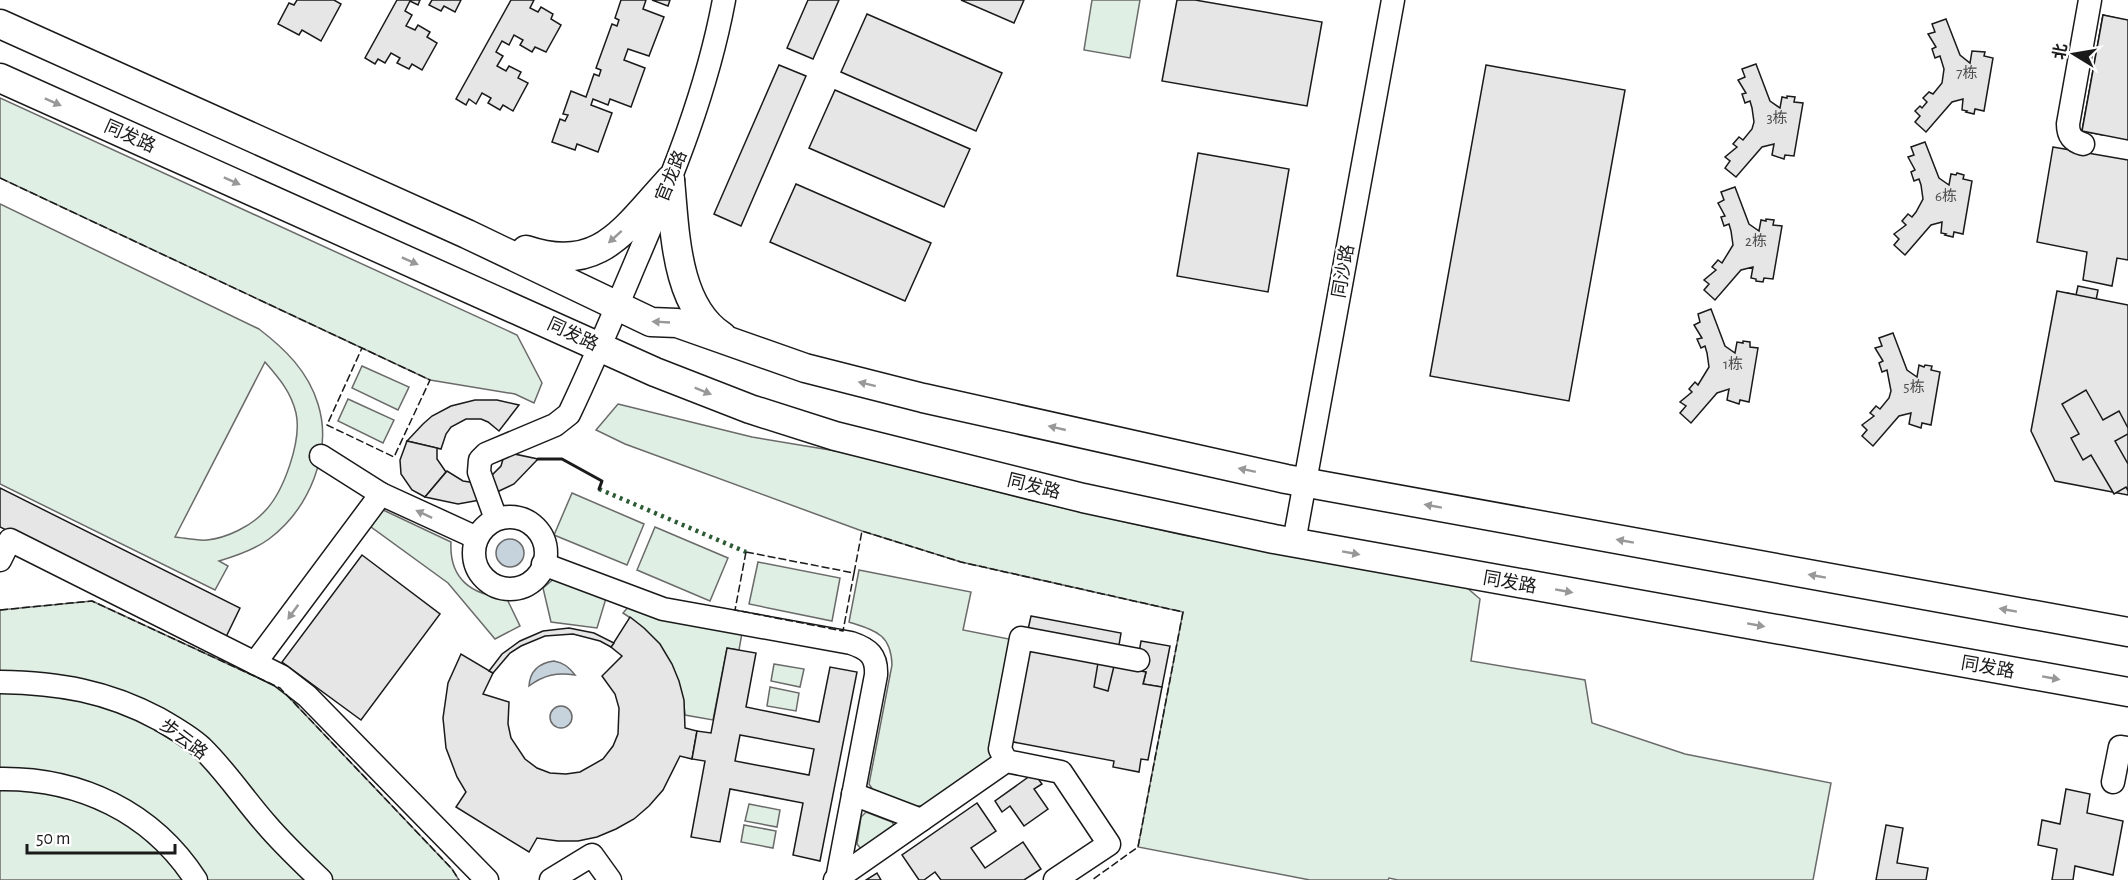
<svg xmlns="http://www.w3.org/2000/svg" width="2128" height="880" font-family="'Alegreya Sans','Noto Sans SC',sans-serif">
  <rect width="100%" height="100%" fill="#fff"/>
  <g fill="#e0efe3" stroke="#6a6a6a" stroke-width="1.5" fill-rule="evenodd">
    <path d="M1092,0H1140L1130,58L1084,50Z"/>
    <path d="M0,98L517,335L542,383L534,403L515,394L430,380L0,178Z"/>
    <path d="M0,204L259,329C285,349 308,371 318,404C333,452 309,509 269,539C254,550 236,556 219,561L228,566L215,590L0,484ZM265,362C279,378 291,392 296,413C302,440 284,492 264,512C251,526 227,538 207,540C197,541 185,538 175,537Z"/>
    <path d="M362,366L409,387L398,410L352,388Z"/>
    <path d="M348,399L394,420L383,443L338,421Z"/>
    <path d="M618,404L752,437L848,453L1029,500L1183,535L1466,587L1480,599L1471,661L1585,680L1592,723L1685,754L1831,783L1813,880H1398L1389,878L1388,880H1310L1138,847L1183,612L961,562L862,531L625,444L596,430Z"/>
    <path d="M572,493L644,524L627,565L554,535Z"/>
    <path d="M379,508L451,542C449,578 471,596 506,597L520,626L495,639L448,583L367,524Z"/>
    <path d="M655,527L728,558L710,601L637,570Z"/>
    <path d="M758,562L840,578L832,621L749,604Z"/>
    <path d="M859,570L971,592L963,630L1014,640L992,759L927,805L911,807L875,793L869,784L892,665C891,634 876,631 849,622Z"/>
    <path d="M556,577L607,595L597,628L551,622L543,588Z"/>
    <path d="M92,601L280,688L452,869L459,880H0V610Z"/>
    <path d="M629,606L742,633L739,650L727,648L713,720L685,715C681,671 661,637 623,613Z"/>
    <path d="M774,664L804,669L800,687L771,681Z"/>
    <path d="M770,687L799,693L796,711L767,706Z"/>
    <path d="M749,804L780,810L777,827L745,821Z"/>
    <path d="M866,812L892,822L895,827L861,849L857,844L861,817Z"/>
    <path d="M744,825L776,831L773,848L741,842Z"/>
  </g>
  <g fill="#c6d2dc" stroke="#6a6a6a" stroke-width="1.5">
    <circle cx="510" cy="553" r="14"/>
    <path d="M554,661C564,663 569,667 575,675C557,672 544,675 529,686C530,670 539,663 554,661Z"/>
    <circle cx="561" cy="717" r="11"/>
  </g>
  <g fill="#e6e6e6" stroke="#1a1a1a" stroke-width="1.5" fill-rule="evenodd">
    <path d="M297,0H334L341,4L321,41L302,30L299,35L278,24L289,3L294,5Z"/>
    <path d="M397,0H420L418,5L410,1L405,11L412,15L406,26L415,30L418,25L430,32L427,37L437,43L422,70L412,64L409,69L397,63L400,58L391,53L385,63L378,59L375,64L365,58Z"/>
    <path d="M432,0H461L455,12L444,6L441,11L429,5Z"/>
    <path d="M511,0H534L530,8L538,12L541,7L553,14L551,19L561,25L546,52L535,47L532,52L520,45L523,40L514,35L509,45L502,41L496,52L503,56L497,66L506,71L509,66L521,72L518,78L528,83L513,111L503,105L500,110L488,103L491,98L482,93L476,104L469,99L466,105L456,99Z"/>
    <path d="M621,0H646L643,9L664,17L649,56L628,49L624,60L645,68L631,107L610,99L608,105L593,99L591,105L612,113L598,152L577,144L575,150L552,142L560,119L565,121L568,115L563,114L571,91L586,97L594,74L599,76L601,70L596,68L612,24L617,26L619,20L615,18Z"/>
    <path d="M652,0H670L668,6Z"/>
    <path d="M808,0H839L813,59L787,48Z"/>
    <path d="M961,0H1024L1014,23Z"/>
    <path d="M1177,0H1195L1322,22L1307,106L1162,81Z"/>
    <path d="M867,14L1002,73L976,131L841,72Z"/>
    <path d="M2103,15L2125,20L2116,64L2128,66V94L2111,91L2103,135L2082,131Z"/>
    <path d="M2103,15L2128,20V140L2082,131Z"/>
    <path d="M1946,19L1960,55L1970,63L1972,51L1985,52L1984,56L1993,58L1984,111L1975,109L1974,114L1966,112L1967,111L1962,110L1963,99L1952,102L1926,132L1915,122L1920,116L1915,111L1920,106L1922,108L1927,102L1923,98L1929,92L1933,94L1942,83L1944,69L1940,56L1935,58L1932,49L1936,47L1928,34L1935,32L1932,24Z"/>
    <path d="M1756,64L1770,101L1780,108L1782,97L1787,98V96L1795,97L1794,102L1803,103L1794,156L1785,155L1784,159L1772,155L1774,144L1762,147L1736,177L1725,168L1730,161L1725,157L1737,147L1733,144L1739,137L1743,140L1752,129L1754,122L1752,108L1750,101L1745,103L1742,94L1746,93L1738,80L1745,77L1742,69Z"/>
    <path d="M779,65L806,76L741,226L714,214Z"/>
    <path d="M1486,65L1625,90L1569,401L1430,376Z"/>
    <path d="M835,90L970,149L944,207L809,148Z"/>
    <path d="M1925,142L1939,178L1949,185L1951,174L1956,175L1957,173L1964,175L1963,179L1972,181L1963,234L1954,232L1953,237L1945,235L1946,234L1941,233L1942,222L1931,225L1905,255L1894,245L1899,239L1894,234L1906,225L1902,221L1908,214L1912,217L1916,212L1923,199L1921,185L1919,179L1914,181L1911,172L1915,170L1908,157L1914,155L1911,147Z"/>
    <path d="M2053,147L2128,160V260L2117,258L2112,286L2083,280L2087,252L2037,242Z"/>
    <path d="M1198,153L1289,169L1268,292L1177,276Z"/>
    <path d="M796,184L931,243L905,301L770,242Z"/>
    <path d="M1735,187L1749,224L1759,231L1761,220L1766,221V219L1774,220L1773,225L1782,226L1773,279L1764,278L1763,282L1756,281V279L1751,278L1753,267L1741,270L1715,300L1704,290L1709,284L1704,280L1716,270L1712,267L1718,260L1722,263L1733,245L1731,231L1729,224L1724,226L1721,217L1725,216L1718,203L1724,200L1721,192Z"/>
    <path d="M2078,286L2098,290L2089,337L2104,340L2100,364L2088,361L2081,393L2062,404L2056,402L2057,398L2046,395L2067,293L2076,295Z"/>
    <path d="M2057,291L2128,305V495L2055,481L2031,431Z"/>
    <path d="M1711,309L1725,346L1735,353L1737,342L1743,343V341L1750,342V347L1758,348L1749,402L1740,400L1739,404L1727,400L1729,389L1717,393L1691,423L1680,413L1686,406L1680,402L1692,392L1689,389L1695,382L1698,385L1709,367L1707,353L1705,346L1701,348L1697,339L1702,338L1694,325L1700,322L1698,314Z"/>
    <path d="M1893,333L1907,370L1917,377L1919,365L1924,367L1925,365L1932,366L1931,370L1940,372L1931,425L1922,423L1921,428L1909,424L1911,413L1899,416L1873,446L1862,436L1867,430L1862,425L1874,416L1870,413L1876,406L1880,409L1889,398L1891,391L1887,370L1882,372L1879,363L1883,361L1875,348L1882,346L1879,338Z"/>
    <path d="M2086,390L2103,420L2119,411L2128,428V434L2115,441L2128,464V491L2126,487L2114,494L2091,455L2083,460L2071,438L2079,434L2062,404Z"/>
    <path d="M475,400H497L519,405L499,431L488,422L481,419H466L451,427L446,434L441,449L407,441L423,424L432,416L451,406Z"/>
    <path d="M407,441L437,448V459L446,472L425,497L412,490L401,474L400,460Z"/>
    <path d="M505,452L538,459L514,484L480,500L458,504L425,497L447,471L463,481L476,483L487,480L501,466Z"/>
    <path d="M0,488L240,608L225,639L0,527Z"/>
    <path d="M362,555L440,614L361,720L282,662Z"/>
    <path d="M1031,616L1121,633L1118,651L1027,634Z"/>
    <path d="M630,617L644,628L660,644L672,664L679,681L684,700L685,728L697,731L692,759L680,756L663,790L649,806L634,819L616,829L597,837L578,841H558L537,838L529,852L456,807L466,792L457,777L446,748L443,718L448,683L461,654L493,673L483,694L509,702L508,724L511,738L525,759L537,768L550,773L566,774L580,772L603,759L613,746L618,734L619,708L615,694L602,676L622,656L611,647Z"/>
    <path d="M569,628L594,633L614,643L611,647L600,641L573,634L545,636L521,646L510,653L493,673L489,671L502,654L520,641L543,631Z"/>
    <path d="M1141,641L1170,646L1162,687L1143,684L1146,672L1136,670Z"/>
    <path d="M727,648L756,653L746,707L819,722L830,667L857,672L820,861L793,855L803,803L730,789L720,842L691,837L705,761L692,759L697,731L711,733ZM740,735L814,749L809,775L735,761Z"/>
    <path d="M1026,649L1146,672L1143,684L1162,687L1148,760L1141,759L1139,772L1113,767L1114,761L1008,741Z"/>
    <path d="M1098,663L1114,666L1108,691L1094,687Z"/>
    <path d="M1034,773L1042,784L1034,789L1048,809L1024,826L1010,806L1002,812L995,801Z"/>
    <path d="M2066,789L2090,794L2087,813L2123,821L2113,875L2075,866L2073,880H2052L2057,849L2038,845L2042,820L2060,824Z"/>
    <path d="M977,803L996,831L971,848L985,868L1023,842L1041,869L1024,880H941L935,872L924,880H919L902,855Z"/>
    <path d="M1886,825L1903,828L1897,863L1928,868L1926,880H1876Z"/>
    <path d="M877,873L881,880H866Z"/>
  </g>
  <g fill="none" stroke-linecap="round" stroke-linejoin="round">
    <defs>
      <g id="minor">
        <path d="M2083,144C2072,141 2068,135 2068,124L2090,0"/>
        <path d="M321,456L381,494"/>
        <circle cx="510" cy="553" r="36"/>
        <path d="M496,519L479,472L480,460L486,454L555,425L569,414C593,364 615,311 637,259C673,175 707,91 724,0"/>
        <path d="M1294,542L1393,0"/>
        <path d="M0,560L10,540L281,676L307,696L487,880"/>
        <path d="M543,564L663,609L851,643C869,649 877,656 876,675L837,879"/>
        <path d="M255,663L381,494L477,538"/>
        <path d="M0,682C59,683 107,691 159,719C173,727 189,736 201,747C225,770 244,799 266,824C283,844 302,862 321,880"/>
        <path d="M1006,761L1000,749L1021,638L1138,660"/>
        <path d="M0,779C80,778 152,812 196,880"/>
        <path d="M2113,782L2120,747L2128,748"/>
        <path d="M853,794L921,820"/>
        <path d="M551,880L592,855L610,880"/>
        <path d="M835,880L1006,761L1061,772L1109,844L1055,880"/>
      </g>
      <g id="major">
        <path d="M0,24L467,234L651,322L677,323L805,368L923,398L1286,479L2128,632"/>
        <path d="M0,78L655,372L750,409L835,436L1083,498L1274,539L1352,553L2128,692"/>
        <path d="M670,180C675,230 675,306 722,336"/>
        <path d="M526,250C600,275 625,228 670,180"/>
      </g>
    </defs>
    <use href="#minor" stroke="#1a1a1a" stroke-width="25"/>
    <use href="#major" stroke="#1a1a1a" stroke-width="31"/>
    <use href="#minor" stroke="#fff" stroke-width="22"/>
    <use href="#major" stroke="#fff" stroke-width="28"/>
    <path stroke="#2b5a34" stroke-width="4.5" stroke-dasharray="3 4.5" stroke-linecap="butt" d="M599,489L746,552"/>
    <g stroke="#1a1a1a" stroke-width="1.5" stroke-dasharray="8 3" stroke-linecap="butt">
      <path d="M0,178L430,380L394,457L327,425L362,348"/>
      <path d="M746,552L854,573L843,631L735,610Z"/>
      <path d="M854,573L862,531L961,562L1183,612L1138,847L1092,880"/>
      <path d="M0,610L92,601L280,688L452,869L459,880"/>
    </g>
    <path stroke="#1a1a1a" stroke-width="3" d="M538,459H562L602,481L599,489"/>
  </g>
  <defs><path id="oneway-solid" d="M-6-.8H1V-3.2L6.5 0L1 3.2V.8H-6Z" transform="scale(1.5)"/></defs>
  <g fill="#989898">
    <use href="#oneway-solid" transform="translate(53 102) rotate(24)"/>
    <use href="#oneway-solid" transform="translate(232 181) rotate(24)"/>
    <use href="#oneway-solid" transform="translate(615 237) rotate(138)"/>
    <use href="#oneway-solid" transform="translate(410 261) rotate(24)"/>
    <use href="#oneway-solid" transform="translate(661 322) rotate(-177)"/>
    <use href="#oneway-solid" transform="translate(867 384) rotate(-166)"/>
    <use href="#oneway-solid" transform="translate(703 391) rotate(22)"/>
    <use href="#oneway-solid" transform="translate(1057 428) rotate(-167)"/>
    <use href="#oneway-solid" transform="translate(1247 470) rotate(-168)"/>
    <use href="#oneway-solid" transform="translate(1433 506) rotate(-170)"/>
    <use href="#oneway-solid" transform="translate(424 514) rotate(-155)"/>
    <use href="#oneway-solid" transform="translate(1625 541) rotate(-170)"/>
    <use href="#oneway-solid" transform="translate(1351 553) rotate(10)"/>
    <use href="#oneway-solid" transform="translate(1817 576) rotate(-170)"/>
    <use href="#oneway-solid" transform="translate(1564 591) rotate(10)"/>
    <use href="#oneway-solid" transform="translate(2008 610) rotate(-170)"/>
    <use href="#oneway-solid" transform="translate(293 612) rotate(126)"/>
    <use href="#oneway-solid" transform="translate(1756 625) rotate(10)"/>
    <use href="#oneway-solid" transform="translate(2051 678) rotate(10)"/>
  </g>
  <g text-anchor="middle" stroke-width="4.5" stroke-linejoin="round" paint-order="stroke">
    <g font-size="15" fill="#4d4d4d">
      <text x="1967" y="78">7栋</text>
      <text x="1777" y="123">3栋</text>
      <text x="1946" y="201">6栋</text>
      <text x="1756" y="246">2栋</text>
      <text x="1733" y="369">1栋</text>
      <text x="1914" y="392">5栋</text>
    </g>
    <g font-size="18" fill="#1a1a1a" stroke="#fff">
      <text transform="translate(130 136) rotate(24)" y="6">同发路</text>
      <text transform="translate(671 176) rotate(-68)" y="6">官龙路</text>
      <text transform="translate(1343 271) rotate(-80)" y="6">同沙路</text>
      <text transform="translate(573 334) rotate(25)" y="6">同发路</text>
      <text transform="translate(1034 486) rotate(14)" y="6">同发路</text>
      <text transform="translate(1510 582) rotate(10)" y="6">同发路</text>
      <text transform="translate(1988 667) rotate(10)" y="6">同发路</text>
      <text transform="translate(184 739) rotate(37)" y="6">步云路</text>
    </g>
  </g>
  <g transform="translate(2074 54) rotate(281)" stroke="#ffffff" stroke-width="4.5" paint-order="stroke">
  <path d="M0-4.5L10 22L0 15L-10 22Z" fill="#1a1a1a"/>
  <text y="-9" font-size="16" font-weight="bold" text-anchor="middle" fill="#1a1a1a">北</text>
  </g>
  <path d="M27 844v9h148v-9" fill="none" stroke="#1a1a1a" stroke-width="3"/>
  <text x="36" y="844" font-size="18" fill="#1a1a1a" stroke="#ffffff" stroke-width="4.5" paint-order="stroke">50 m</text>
</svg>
